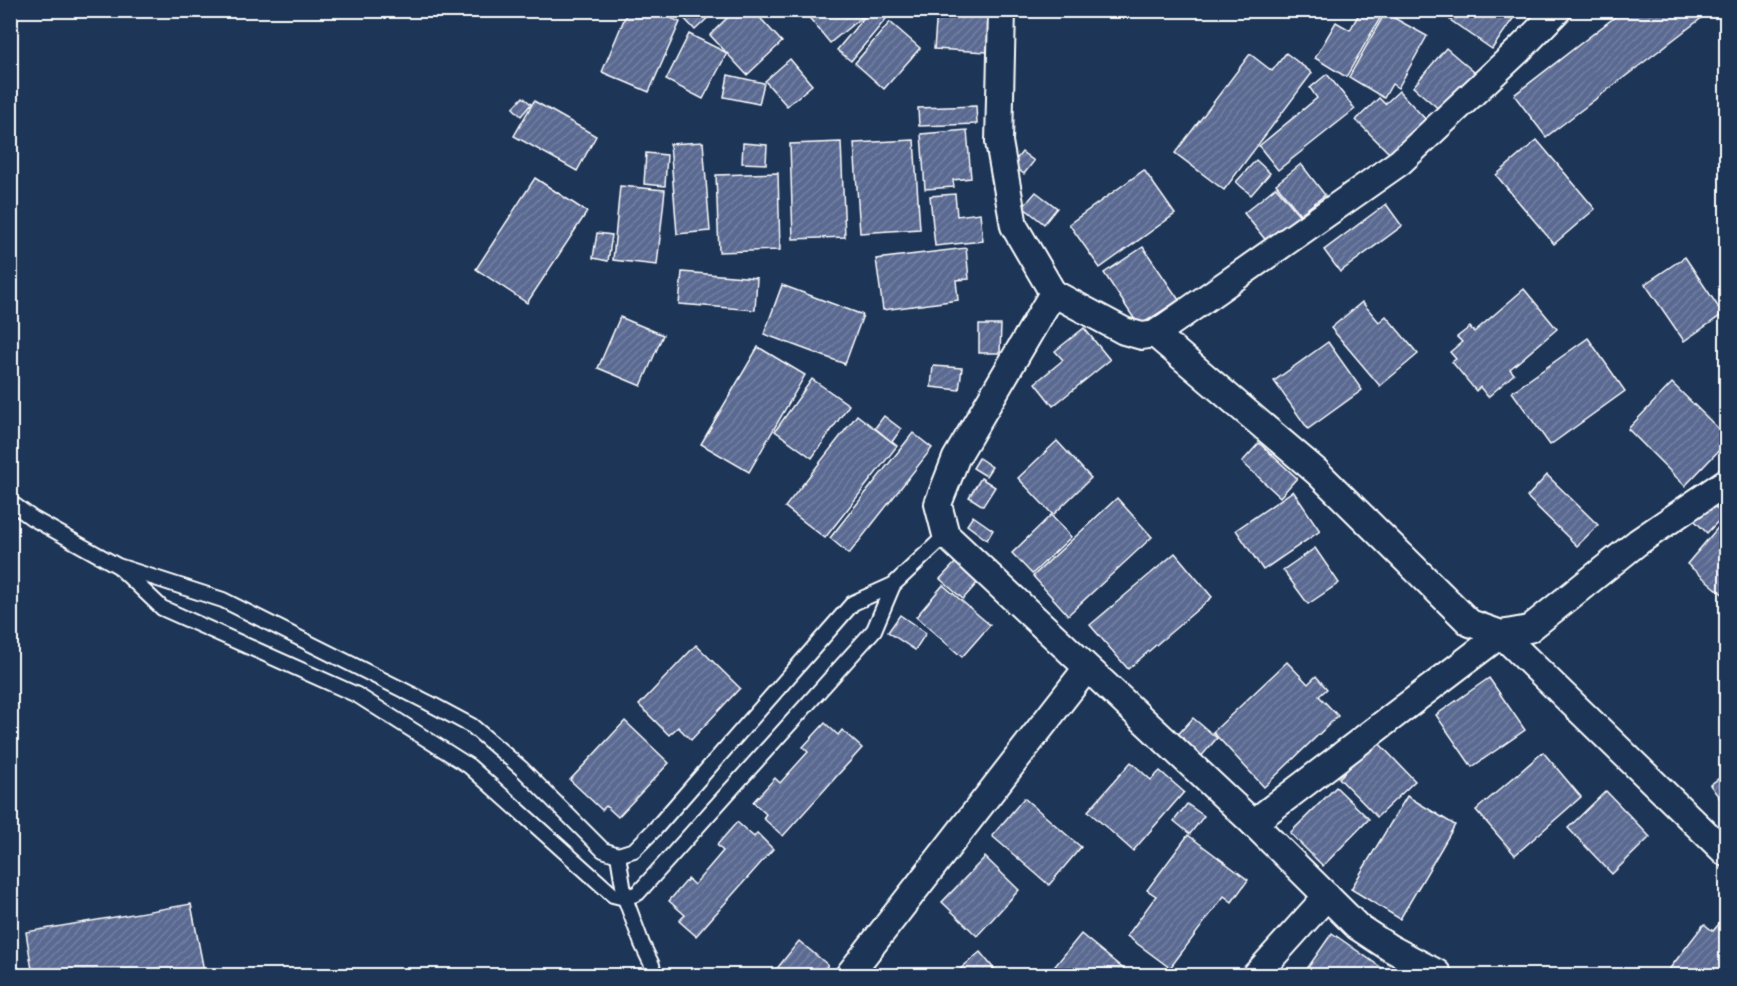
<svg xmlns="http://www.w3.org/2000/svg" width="1737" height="986" font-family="'Comic Neue',sans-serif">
  <defs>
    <pattern id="building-hatch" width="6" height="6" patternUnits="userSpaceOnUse" patternTransform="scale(1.5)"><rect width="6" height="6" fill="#5a6991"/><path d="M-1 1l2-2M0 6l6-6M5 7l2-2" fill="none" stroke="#7380a2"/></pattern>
  </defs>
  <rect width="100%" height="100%" fill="#1d3557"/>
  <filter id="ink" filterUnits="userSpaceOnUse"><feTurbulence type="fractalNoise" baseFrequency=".0167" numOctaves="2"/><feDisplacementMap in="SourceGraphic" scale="12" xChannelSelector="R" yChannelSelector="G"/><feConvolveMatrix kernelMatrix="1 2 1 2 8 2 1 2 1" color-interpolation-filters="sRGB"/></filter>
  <g filter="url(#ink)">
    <g fill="url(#building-hatch)" stroke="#fff" stroke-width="1.5">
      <path d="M628,10H654L680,22L649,92L602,72Z"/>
      <path d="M683,10H716L695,30L680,14Z"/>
      <path d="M735,10H753L782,42L747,75L710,35Z"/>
      <path d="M812,10H861L864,15L830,43L807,15Z"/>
      <path d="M870,10H886L890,14L851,61L837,50Z"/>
      <path d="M937,10H990L987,52L934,49Z"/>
      <path d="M1361,10H1368L1380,18L1346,77L1315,58L1336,22L1350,30Z"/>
      <path d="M1456,10H1519L1492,49L1450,20Z"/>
      <path d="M1624,10H1712L1546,137L1514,95Z"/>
      <path d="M1385,13L1427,36L1398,88L1392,84L1384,98L1349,77Z"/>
      <path d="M890,22L920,48L884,89L855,63Z"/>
      <path d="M689,34L727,53L703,99L666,80Z"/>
      <path d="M1446,48L1480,77L1447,116L1413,87Z"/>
      <path d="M1286,53L1312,73L1224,190L1175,153L1250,54L1272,71Z"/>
      <path d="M790,59L812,85L787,106L765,81Z"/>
      <path d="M1327,74L1355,109L1278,170L1259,146L1317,98L1310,88Z"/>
      <path d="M728,75L764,83L759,104L724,97Z"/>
      <path d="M1399,91L1429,123L1394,158L1356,120L1379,98L1385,104Z"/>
      <path d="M523,97L531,104L521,116L513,108Z"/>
      <path d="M534,101L596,136L577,171L514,136Z"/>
      <path d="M976,106L977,124L919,126L918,108Z"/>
      <path d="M967,130L971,178L953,180L954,187L925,189L921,134Z"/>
      <path d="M914,140L920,229L860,233L854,143Z"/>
      <path d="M1537,140L1595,209L1554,244L1496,175Z"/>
      <path d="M703,142L710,231L677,234L670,144Z"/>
      <path d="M841,142L845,237L793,239L790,144Z"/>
      <path d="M743,143L767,145L766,164L742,163Z"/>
      <path d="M1022,152L1034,161L1024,174L1012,165Z"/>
      <path d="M646,153L667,155L665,186L644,184Z"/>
      <path d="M1256,160L1270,173L1251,195L1236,182Z"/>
      <path d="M1301,164L1325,195L1300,214L1276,184Z"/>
      <path d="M1144,170L1175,214L1100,268L1069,224Z"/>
      <path d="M778,173L780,250L719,252L716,175Z"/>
      <path d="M535,178L587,212L527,303L476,269Z"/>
      <path d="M620,186L665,190L657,265L613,260Z"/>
      <path d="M1276,187L1305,222L1272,248L1244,213Z"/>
      <path d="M1036,192L1057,208L1044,224L1023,207Z"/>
      <path d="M955,194L957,216L980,213L983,241L935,246L930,196Z"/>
      <path d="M1386,204L1402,226L1340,272L1324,250Z"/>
      <path d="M597,233L612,235L608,261L593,258Z"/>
      <path d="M1143,247L1179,300L1139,326L1104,273Z"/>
      <path d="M966,248L969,279L956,280L958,300L883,310L876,259Z"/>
      <path d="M1685,257L1723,314L1684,341L1645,284Z"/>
      <path d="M682,272L757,278L755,310L679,304Z"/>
      <path d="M782,285L863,315L845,364L764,334Z"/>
      <path d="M1524,289L1557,329L1510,369L1514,374L1488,397L1480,387L1476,391L1452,362L1456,359L1450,352L1462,342L1457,337L1470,327L1474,332Z"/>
      <path d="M1362,302L1379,322L1386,316L1418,354L1380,386L1331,328Z"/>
      <path d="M620,317L663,335L641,386L598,368Z"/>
      <path d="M979,325H1001L1000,353H979Z"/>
      <path d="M1084,328L1110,360L1053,406L1035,383L1063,360L1055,351Z"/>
      <path d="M1588,338L1625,391L1550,445L1512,392Z"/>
      <path d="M1328,342L1362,390L1308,429L1274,381Z"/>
      <path d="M758,347L805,375L749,472L701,444Z"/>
      <path d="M933,366L962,368L959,390L931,387Z"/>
      <path d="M812,379L849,405L812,458L775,431Z"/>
      <path d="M1672,383L1726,436V443L1685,486L1628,429Z"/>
      <path d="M857,415L897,446L825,538L785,507Z"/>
      <path d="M884,416L901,429L892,442L875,428Z"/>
      <path d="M913,433L932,448L849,554L830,538Z"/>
      <path d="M1057,441L1091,478L1053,515L1018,478Z"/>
      <path d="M1259,443L1297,478L1280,497L1242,462Z"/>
      <path d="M979,458L992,467L986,476L973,468Z"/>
      <path d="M1547,475L1598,525L1577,546L1527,497Z"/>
      <path d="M981,478L995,487L983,506L969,497Z"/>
      <path d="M1293,491L1320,531L1263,570L1236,530Z"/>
      <path d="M1117,498L1152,537L1068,615L1033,576Z"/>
      <path d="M1710,502L1724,515L1707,533L1693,519Z"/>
      <path d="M1051,515L1071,537L1032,574L1012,553Z"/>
      <path d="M973,516L993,530L987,540L967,525Z"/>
      <path d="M1726,518V597L1687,564Z"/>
      <path d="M1315,548L1339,583L1308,604L1283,570Z"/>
      <path d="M1175,553L1212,597L1128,669L1090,625Z"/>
      <path d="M956,562L978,582L963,599L940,579Z"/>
      <path d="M943,585L990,625L962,657L916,617Z"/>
      <path d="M900,615L926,633L915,650L888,632Z"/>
      <path d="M696,645L740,688L691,740L678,727L669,735L639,705Z"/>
      <path d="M1287,662L1308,684L1316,676L1327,689L1319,696L1338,716L1264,787L1213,732Z"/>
      <path d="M1489,678L1525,730L1472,767L1436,715Z"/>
      <path d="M1193,718L1217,738L1199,759L1174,739Z"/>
      <path d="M625,721L669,763L618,817L606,806L602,810L570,780Z"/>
      <path d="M825,723L838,735L842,730L862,748L783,836L763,818L766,814L753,802L775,778L780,783L808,752L803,747Z"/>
      <path d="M1377,741L1415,781L1377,817L1339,778Z"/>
      <path d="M1543,752L1581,797L1515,855L1476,810Z"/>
      <path d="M1131,762L1151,780L1160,771L1184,792L1133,851L1088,811Z"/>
      <path d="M1726,773V807L1710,785Z"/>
      <path d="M1336,787L1369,819L1323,866L1290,833Z"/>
      <path d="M1606,791L1650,837L1612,874L1568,828Z"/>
      <path d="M1407,796L1455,825L1400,919L1351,889Z"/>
      <path d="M1024,798L1081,847L1049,885L992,836Z"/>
      <path d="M1187,804L1204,816L1190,834L1174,821Z"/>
      <path d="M737,822L754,837L757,833L773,849L696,936L679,921L685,915L669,901L688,879L694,885L723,851L717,845Z"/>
      <path d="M1188,835L1248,880L1232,902L1224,896L1170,968L1127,936L1156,896L1147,890Z"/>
      <path d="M985,857L1019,890L977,936L942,902Z"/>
      <path d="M191,904L205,976H33L26,932Z"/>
      <path d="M1704,924L1713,931L1719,924L1726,929V976H1664Z"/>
      <path d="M1332,933L1386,971L1383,976H1302Z"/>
      <path d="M1081,934L1132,976H1047Z"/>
      <path d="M799,941L828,965L819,976H771Z"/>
      <path d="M980,952L1000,976H952Z"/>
    </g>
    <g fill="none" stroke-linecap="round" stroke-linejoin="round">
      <defs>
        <g id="lane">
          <path d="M10,502L32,518L118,566L223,600L429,703L472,726L521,768L603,850L618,855L634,850L655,829L853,603L893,585L946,535"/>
          <path d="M122,570L162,608L357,695L469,766L613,895L625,898L638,893L874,630L893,585"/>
          <path d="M618,855L625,898L642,944L652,965L654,976"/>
        </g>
        <g id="street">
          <path d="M1002,10L999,142L1014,226L1053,293"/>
          <path d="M1558,10L1519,50L1400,162L1155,334L1142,336L1124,331L1053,293L956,458L938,504L946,535L1253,823L1501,634L1726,853"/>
          <path d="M1155,334L1317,472L1470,623L1501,634L1529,629L1638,542L1726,482"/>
          <path d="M1253,823L1358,927L1390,948L1437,973L1439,976"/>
          <path d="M848,976L1087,668"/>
          <path d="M1255,976L1327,896"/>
        </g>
      </defs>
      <use href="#lane" stroke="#fff" stroke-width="18"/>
      <use href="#street" stroke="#fff" stroke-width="30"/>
      <use href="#lane" stroke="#1d3557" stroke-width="14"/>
      <use href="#street" stroke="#1d3557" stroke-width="26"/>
    </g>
  </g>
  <rect width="1737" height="986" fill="none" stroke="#1d3557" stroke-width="36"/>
  <rect x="18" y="18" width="1701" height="950" fill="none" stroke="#fff" stroke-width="2" filter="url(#ink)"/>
</svg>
